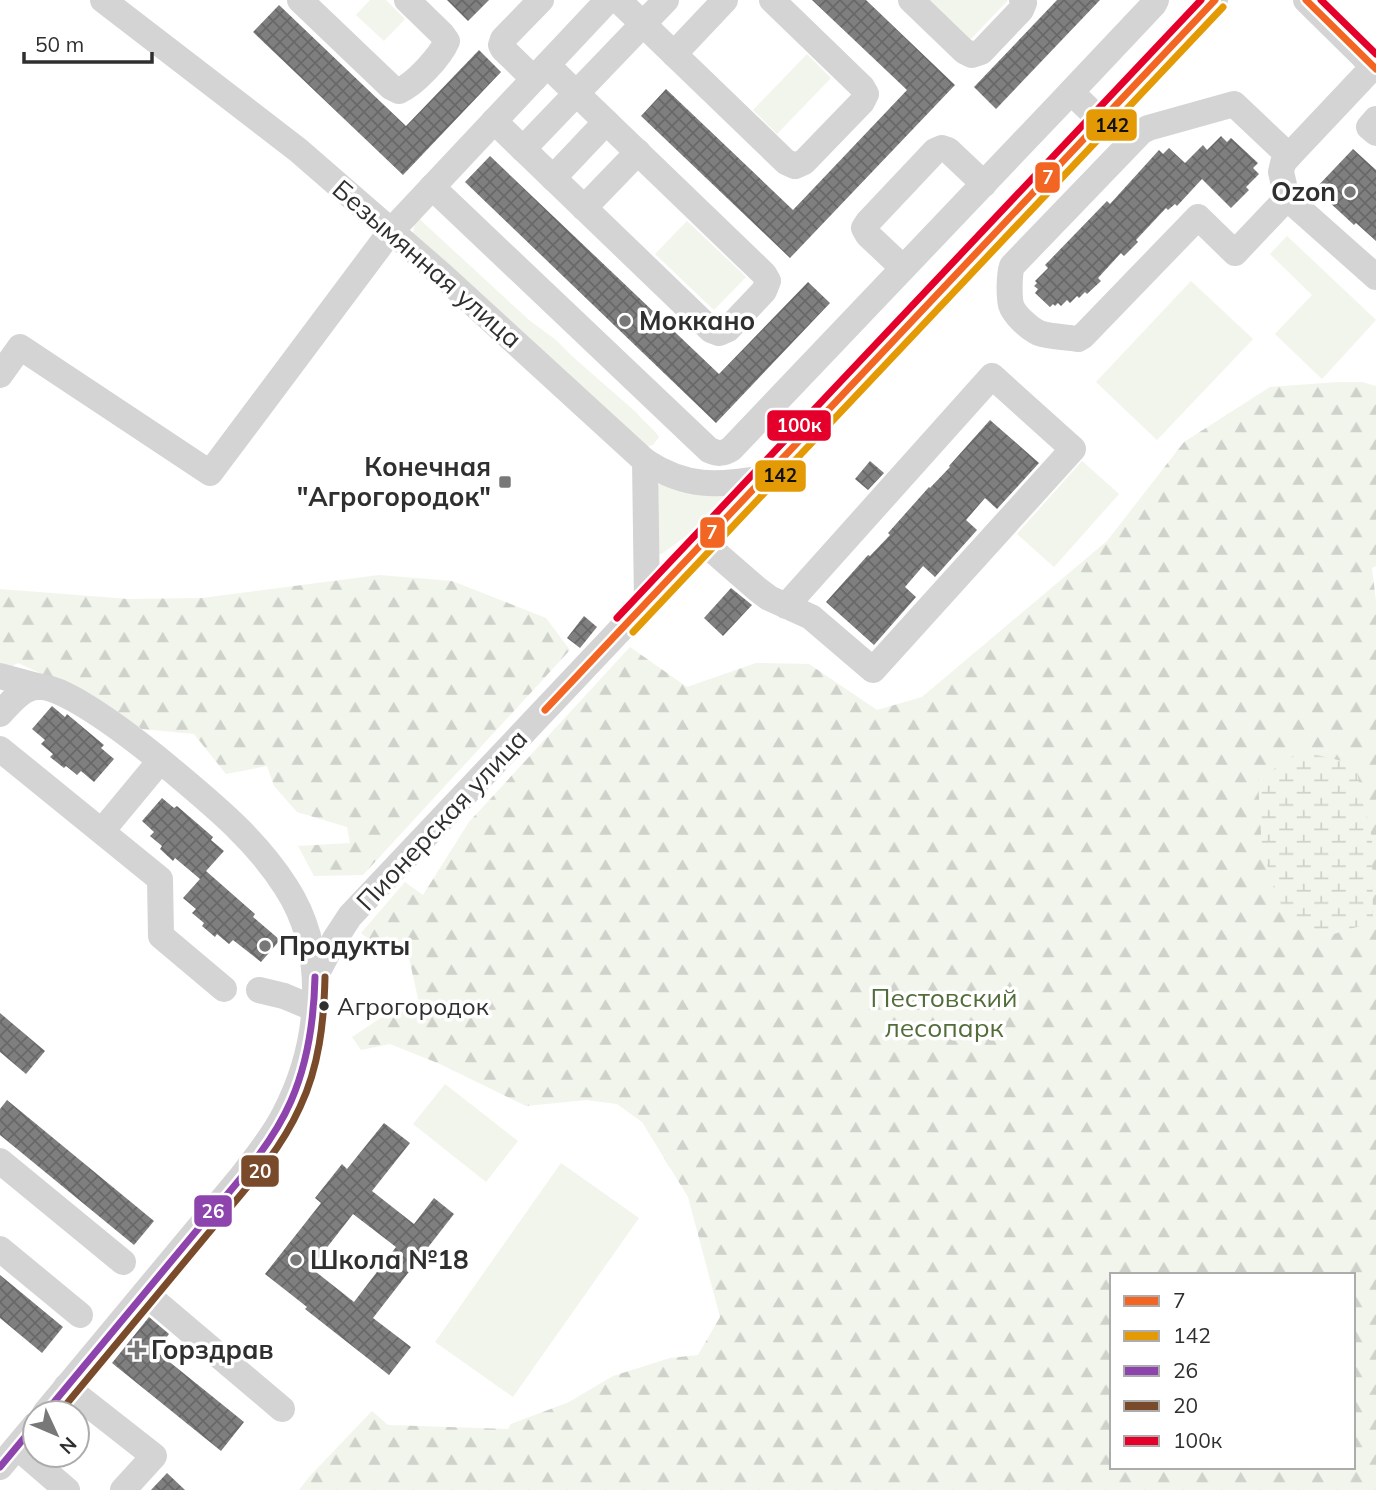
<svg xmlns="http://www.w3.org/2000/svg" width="1376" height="1490" font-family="Mulish,sans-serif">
  <defs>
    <pattern id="forest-firs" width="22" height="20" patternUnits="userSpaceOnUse" patternTransform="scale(1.75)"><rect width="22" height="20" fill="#f1f5ec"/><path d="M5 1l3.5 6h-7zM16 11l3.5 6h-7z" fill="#cfd2cb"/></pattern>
    <pattern id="wetland-marsh" width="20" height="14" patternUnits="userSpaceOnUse" patternTransform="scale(1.75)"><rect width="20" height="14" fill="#f1f5ec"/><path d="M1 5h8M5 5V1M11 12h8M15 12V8" fill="none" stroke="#cfd2cb"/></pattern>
    <pattern id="building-cross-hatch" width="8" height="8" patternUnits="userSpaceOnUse" patternTransform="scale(1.75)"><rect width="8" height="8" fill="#7f7f7f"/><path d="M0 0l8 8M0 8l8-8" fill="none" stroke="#686868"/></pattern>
  </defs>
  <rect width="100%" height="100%" fill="#fff"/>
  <g fill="#f1f5ec">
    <path d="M370,0H386L405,19L384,41L356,15Z"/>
    <path d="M926,0H1008L969,41Z"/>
    <path d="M807,54L831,78L777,134L753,110Z"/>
    <path d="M415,215L529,320L556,340L573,357L637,413C644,423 653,427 659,437L653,445L643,448L413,235Z"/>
    <path d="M687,221L746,277L714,310L655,254Z"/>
    <path d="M1287,236L1376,320L1322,379L1275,334L1312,295L1270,254Z"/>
    <path d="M1191,281L1253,339L1157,440L1096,382Z"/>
    <path d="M1082,461L1119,494L1054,567L1017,534Z"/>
    <path d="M660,484L726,493L728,496L708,520L663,553L658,555L656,487Z"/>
    <path d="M445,1084L518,1141L486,1182L413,1124Z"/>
    <path d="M561,1163L639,1218L513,1397L435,1342Z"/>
  </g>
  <g fill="url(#forest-firs)" fill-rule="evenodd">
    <path d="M1338,382H1362L1376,386V566L1372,568L1376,601V1490H299L309,1477L372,1411L388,1425L508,1429L511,1424L569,1402L613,1376L670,1358L698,1355L720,1317L688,1197L642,1122L617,1104L586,1100L526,1106L440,1064L390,1044L361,1050L352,1037L385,1015L420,1008L408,953L387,936L376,945L361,933L405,882L423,895L469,822L630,647L687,687L756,663L809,664L877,710L922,697L1107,541L1184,442L1270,387ZM1112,1275H1353V1467H1112Z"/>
    <path d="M379,575L452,581L546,618L570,650L363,875L314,876L298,846L350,843L347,827L297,812L274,786L267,766L226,774L194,734L142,729L96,699L18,663L0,673V589L128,599L202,598Z"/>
  </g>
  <path fill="url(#wetland-marsh)" d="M1300,751L1355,764L1372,838L1373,922L1321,938L1282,907L1262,851L1258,780Z"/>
  <g fill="url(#building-cross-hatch)" fill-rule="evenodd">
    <path d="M447,0H489L468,21Z"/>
    <path d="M812,0H866L955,85L790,258L641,116L666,89L793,210L907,90Z"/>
    <path d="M1057,0H1100L996,109L974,87Z"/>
    <path d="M279,5L406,126L479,50L501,72L403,175L253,32Z"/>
    <path d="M1221,136L1227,142L1231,138L1258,163L1253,168L1259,174L1246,187L1249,190L1231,208L1202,179L1177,206L1175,204L1168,210L1166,208L1136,240L1138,242L1124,256L1121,253L1098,278L1101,281L1087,294L1085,292L1079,298L1077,296L1070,303L1067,300L1061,306L1058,303L1055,306L1053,304L1050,307L1035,293L1038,289L1034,286L1037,283L1035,281L1048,268L1045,265L1107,201L1110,204L1159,150L1163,154L1169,148L1185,163L1203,145L1207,150Z"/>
    <path d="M1353,149L1376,170V241L1356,223L1354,225L1315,189Z"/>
    <path d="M490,156L719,374L808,282L830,303L716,423L465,182Z"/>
    <path d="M990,420L1039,463L997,509L985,498L966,520L977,530L935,577L923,566L905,587L916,597L874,645L826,602L868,555L870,556L890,535L888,533L929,487L930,488L950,467L949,466Z"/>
    <path d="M870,461L884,473L868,490L855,479Z"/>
    <path d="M731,588L752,605L723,636L704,618Z"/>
    <path d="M584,616L597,627L580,648L567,638Z"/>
    <path d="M52,706L65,717L67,714L104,745L101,748L114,759L94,782L81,771L77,775L66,766L64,768L50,757L53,754L41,744L45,740L32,729Z"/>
    <path d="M162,798L174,808L177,806L213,837L211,840L224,851L206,871L255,914L253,917L280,940L261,962L233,940L229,944L217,934L215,937L202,926L204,923L192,913L196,909L183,898L200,879L175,858L173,861L160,849L162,846L150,836L154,832L142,821Z"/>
    <path d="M0,1013L45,1051L26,1074L0,1052Z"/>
    <path d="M7,1100L154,1221L134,1245L0,1135V1109Z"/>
    <path d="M384,1123L410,1143L372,1191L414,1224L434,1198L454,1214L373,1318L411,1347L389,1375L305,1309L307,1307L265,1274L321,1203L315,1198L342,1164L347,1169ZM353,1214L396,1247L354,1302L311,1268Z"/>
    <path d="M0,1275L63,1327L42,1353L0,1318Z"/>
    <path d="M149,1317L169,1334L156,1351L244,1422L221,1451L112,1363Z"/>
    <path d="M167,1473L185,1490H151Z"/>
  </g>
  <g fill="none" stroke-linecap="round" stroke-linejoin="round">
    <g stroke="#d4d4d4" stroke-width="26">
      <path d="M103,0L298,150L443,276L645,461C686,488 717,486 764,478"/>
      <path d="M300,0L391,87L399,91C415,84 440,57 447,41L442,34L407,0"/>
      <path d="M618,0L786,162L795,166L804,162L862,102L866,94L862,87L772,0"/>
      <path d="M911,0L964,51L972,55L981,52L1021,10L1024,3L1022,0"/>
      <path d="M1306,0L1376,69"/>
      <path d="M674,54L725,0"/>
      <path d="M1373,67L1289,156L1283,163L1281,172L1287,198L1376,277"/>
      <path d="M534,79L503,49L501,45L503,39L541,0"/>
      <path d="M1376,119L1369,127L1376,133"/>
      <path d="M494,121L711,330L719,333L728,329L764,291L768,281L764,274L547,65"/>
      <path d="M1101,121L1071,92L1154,4L1156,0"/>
      <path d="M523,149L666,0"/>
      <path d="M553,178L606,122"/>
      <path d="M432,187L709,450C718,454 723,454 731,449L1071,92"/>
      <path d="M1287,198L1235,253L1198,217L1083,336L1078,339C1066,337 1050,337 1039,333C1030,329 1014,315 1011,305C1009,296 1009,275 1012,266L1141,132L1148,128L1234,104L1289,156"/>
      <path d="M584,208L638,152"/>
      <path d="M903,268L868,235L864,228L868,222L935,151L942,148L948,150L984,184"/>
      <path d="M0,375L20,347L210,473L391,231L608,0"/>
      <path d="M645,461L647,602"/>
      <path d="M703,542L757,589L769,598L811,617L873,670L1073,449L992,376L786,606"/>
      <path d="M0,676L41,687"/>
      <path d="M0,714C12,701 24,685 43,687C56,689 66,695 77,701C110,720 138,742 167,766C211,803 255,838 286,887C330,955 320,1046 284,1115C273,1137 256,1157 242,1176L45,1413"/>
      <path d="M0,749L160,879L161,936L224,989"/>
      <path d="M102,831L160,761"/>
      <path d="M315,977L335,939L350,916L1215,0"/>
      <path d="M259,990L284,996L315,1009"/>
      <path d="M0,1161L123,1262"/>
      <path d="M0,1249L80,1315"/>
      <path d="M145,1293L282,1409"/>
      <path d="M66,1387L154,1456L123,1490"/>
      <path d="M17,1447L67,1490"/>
      <path d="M0,1467L35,1425"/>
    </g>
    <defs>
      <g id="bus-1">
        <path d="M1306,0L1376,69"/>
        <path d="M545,710L1215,0"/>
      </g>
      <path id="bus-2" d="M633,632L1223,7"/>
      <g id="bus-3">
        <path d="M45,1413C96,1352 147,1291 198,1229C231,1189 270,1149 291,1101C308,1062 314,1019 315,977"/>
        <path d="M0,1467L35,1425"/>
      </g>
      <path id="bus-4" d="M59,1413C108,1354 157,1295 206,1236C239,1196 278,1156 300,1107C319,1067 324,1022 325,977"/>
      <g id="bus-5">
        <path d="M1321,0L1376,54"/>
        <path d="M617,618L1201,0"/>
      </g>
    </defs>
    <use href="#bus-1" stroke="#fff" stroke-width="12"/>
    <use href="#bus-2" stroke="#fff" stroke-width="12"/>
    <use href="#bus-3" stroke="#fff" stroke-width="12"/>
    <use href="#bus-4" stroke="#fff" stroke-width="12"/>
    <use href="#bus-5" stroke="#fff" stroke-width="12"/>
    <use href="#bus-1" stroke="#f26522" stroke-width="7"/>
    <use href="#bus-2" stroke="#e39a05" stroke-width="7"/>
    <use href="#bus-3" stroke="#8e44ad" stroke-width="7"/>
    <use href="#bus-4" stroke="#7a4b2a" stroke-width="7"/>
    <use href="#bus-5" stroke="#e4002b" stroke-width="7"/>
  </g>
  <g fill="#787878" stroke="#fff" stroke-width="2.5">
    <circle cx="1350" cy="192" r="7"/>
    <circle cx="625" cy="321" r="7"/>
    <rect x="498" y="475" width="14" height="14" rx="3.5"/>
    <circle cx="265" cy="946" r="7"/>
    <circle cx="296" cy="1260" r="7"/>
    <path d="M133.5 1339.5h7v7h7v7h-7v7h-7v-7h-7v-7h7z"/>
  </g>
  <circle fill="#2f2f2f" stroke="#fff" stroke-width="2.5" cx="324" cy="1006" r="6"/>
  <g text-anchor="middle" stroke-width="7" stroke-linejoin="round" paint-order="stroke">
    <g font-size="24" fill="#2f2f2f" stroke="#fff" text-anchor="start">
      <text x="337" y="1015">Агрогородок</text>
    </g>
    <g font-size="26" font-weight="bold" fill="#2f2f2f" stroke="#fff" text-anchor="start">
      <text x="1336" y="201" text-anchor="end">Ozon</text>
      <text x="639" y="330">Моккано</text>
      <text x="491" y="476" text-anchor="end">Конечная<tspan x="491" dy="30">"Агрогородок"</tspan></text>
      <text x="279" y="955">Продукты</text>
      <text x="310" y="1269">Школа №18</text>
      <text x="151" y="1359">Горздрав</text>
    </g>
    <g font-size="26" fill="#2f2f2f" stroke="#fff">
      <text transform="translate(427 264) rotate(41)" y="9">Безымянная улица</text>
      <text transform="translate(442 820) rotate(-47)" y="9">Пионерская улица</text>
    </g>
    <g font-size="26" fill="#526d3a" stroke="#fff">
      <text x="944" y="1007">Пестовский<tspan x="944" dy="30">лесопарк</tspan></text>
    </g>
  </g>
  <g stroke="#fff" stroke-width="2.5">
    <rect x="1085" y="108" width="53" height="34" rx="7" fill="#e39a05"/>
    <rect x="1034" y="161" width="27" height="33" rx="7" fill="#f26522"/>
    <rect x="766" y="409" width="66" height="33" rx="7" fill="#e4002b"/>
    <rect x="754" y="459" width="53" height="34" rx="7" fill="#e39a05"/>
    <rect x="699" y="516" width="27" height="33" rx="7" fill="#f26522"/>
    <rect x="240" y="1154" width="40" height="34" rx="7" fill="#7a4b2a"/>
    <rect x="193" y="1194" width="40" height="34" rx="7" fill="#8e44ad"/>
  </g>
  <g font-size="19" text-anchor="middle" font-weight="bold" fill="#fff">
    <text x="1048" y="184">7</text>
    <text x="799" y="432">100к</text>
    <text x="712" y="539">7</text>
    <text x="260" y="1178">20</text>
    <text x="213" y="1218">26</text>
  </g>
  <g font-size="19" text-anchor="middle" font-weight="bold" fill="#111">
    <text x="1112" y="132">142</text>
    <text x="780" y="482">142</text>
  </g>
  <rect x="1110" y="1273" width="245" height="196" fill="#ffffff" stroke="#acacac" stroke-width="2"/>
  <rect x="1124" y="1296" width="35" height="10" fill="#f26522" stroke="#acacac" stroke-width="2"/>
  <text x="1173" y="1308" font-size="21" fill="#2f2f2f">7</text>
  <rect x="1124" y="1331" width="35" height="10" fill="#e39a05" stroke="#acacac" stroke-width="2"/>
  <text x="1173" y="1343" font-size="21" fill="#2f2f2f">142</text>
  <rect x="1124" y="1366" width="35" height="10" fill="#8e44ad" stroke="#acacac" stroke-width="2"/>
  <text x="1173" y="1378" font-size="21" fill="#2f2f2f">26</text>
  <rect x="1124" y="1401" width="35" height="10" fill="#7a4b2a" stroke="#acacac" stroke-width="2"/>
  <text x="1173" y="1413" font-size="21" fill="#2f2f2f">20</text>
  <rect x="1124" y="1436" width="35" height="10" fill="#e4002b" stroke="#acacac" stroke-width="2"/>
  <text x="1173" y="1448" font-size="21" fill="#2f2f2f">100к</text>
  <g transform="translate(56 1434) rotate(134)"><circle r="33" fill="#ffffff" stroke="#acacac" stroke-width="2"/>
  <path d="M0-5L12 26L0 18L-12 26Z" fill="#787878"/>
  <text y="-10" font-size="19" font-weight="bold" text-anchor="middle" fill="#2f2f2f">N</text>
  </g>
  <path d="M24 52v10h128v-10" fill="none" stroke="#2f2f2f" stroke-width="3.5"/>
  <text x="35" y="52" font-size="21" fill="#2f2f2f" stroke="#ffffff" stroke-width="5" paint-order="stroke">50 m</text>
</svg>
